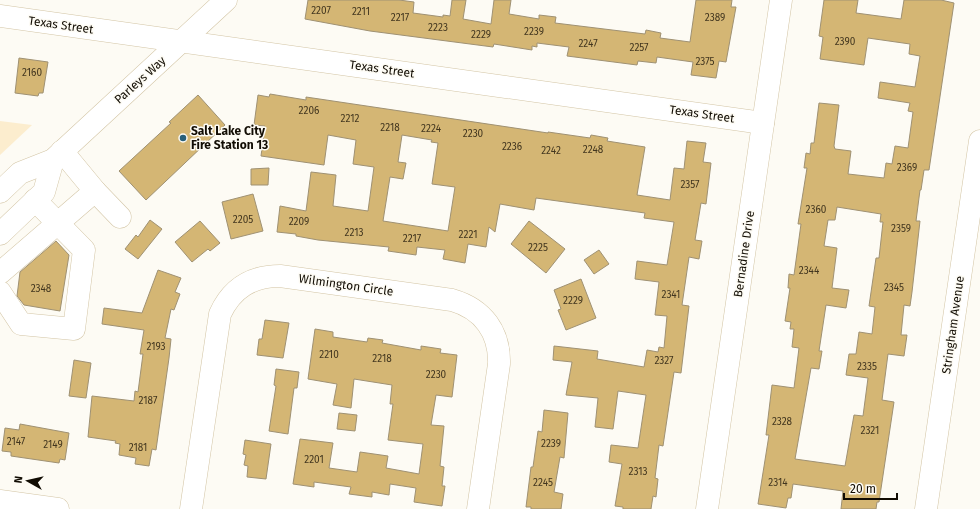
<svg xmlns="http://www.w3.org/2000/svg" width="980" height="509" font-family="'Fira Sans',sans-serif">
  <rect width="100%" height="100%" fill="#fdfbf4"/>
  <path fill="#fcedce" d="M0,121L32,125L0,155Z"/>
  <g fill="#d4b674" stroke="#9f9173" fill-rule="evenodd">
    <path d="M308,0H399L414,2L413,13L443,17V15L450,16L452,0H466L463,19L491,24L494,0H511L509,14L539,19V15L556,17L555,23L645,34L646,30L661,33L660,38L690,42L696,0H732L731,7H736L726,62L719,61L716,78L691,75L693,62L657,57L656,63L638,61L637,65L567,56L569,47L537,43V47L532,46V50L494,44L493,47L370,31L305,19Z"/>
    <path d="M824,0H858L856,13L901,19L904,0H941L954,3L929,170H924L921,190H920L916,221H920L912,292L910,306L904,305L901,335H907L904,356L888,354L882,400L894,402L879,502H877L876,509H841L843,491L793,484L791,498H788L786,508L758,504L769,435H766L772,385L794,388L799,348L792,347L794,329H790L791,322L785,321L790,288H788L789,274L794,275L801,224H798L807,168H804L806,153L810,154L811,143H814L819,103L839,105L834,146L835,149L851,151L848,174L884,178L886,163L892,164L895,146L908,148L913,112L908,111L910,103L878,98L880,82L915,87L920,56L909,54L910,44L868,38L864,65L820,59L823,37L819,36ZM837,207L881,214L880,222H883L879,258H876L869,306L875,307L872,334L859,332L856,354H849L846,375L868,378L863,416L854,415L845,466L795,459L811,368L819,369L822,351H819L826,305L846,308L849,290L832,288L837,248L824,246L828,220H835Z"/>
    <path d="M19,58L48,62L43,93H39L38,96L15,93Z"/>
    <path d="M270,94L306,100V97L548,133V132L590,138L591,135L608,138L607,141L645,147L637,195L670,200L674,168L684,169L687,141L706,143L703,162L711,163L706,204L701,203L695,240L702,241L699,259L689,257L682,305L689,306L681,373L674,372L663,446L659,445L655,478L658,479L656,497L653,496L651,509H623V507L615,506L622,464L609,462L611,445L638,448L646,395L618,391L613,429L595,427L598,398L566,395L572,362L553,360L554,346L598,351L597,359L644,367L647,350L658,352L659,347L664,348L667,316L655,315L659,282L635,279L637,261L667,265L674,222L644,218L645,213L536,198L534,210L500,204L495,232L489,227L486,247L468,244L465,263L443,259L445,250L417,247L416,255L388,251L389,247L318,240L296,236V234L277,232L280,206L306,211L311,172L336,175L333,206L368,211L374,167L353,164L356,140L328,135L324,165L261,156L265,126L254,125L258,95L269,97ZM402,135L432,140L431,142L438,143L432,184L455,187L448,231L383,221L390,177L403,179L406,163L398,162Z"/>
    <path d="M198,95L225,125L146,200L119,171L171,123L169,122Z"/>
    <path d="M269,168L268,185H251V169Z"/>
    <path d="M253,194L263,231L231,239L222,202Z"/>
    <path d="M150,220L162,229L138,259L125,249L136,235L138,237Z"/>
    <path d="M200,221L220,243L210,251L208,249L192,262L175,242Z"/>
    <path d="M529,221L565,249L546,273L511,244Z"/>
    <path d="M56,241L69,255L60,311L24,305L17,296L20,272Z"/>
    <path d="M599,250L609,264L594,274L584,260Z"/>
    <path d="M158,270L181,278L175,292L180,294L174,310L171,309L165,338L171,339L169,358L156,450L152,449L149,466L135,464L136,458L119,455L120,444L115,443L116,441L88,437L92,396L134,401L135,391L138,392L143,354H140L144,330L102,324L104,308L142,313Z"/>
    <path d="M581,279L596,318L566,330L558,310L561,309L554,290Z"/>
    <path d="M265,320L289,323L283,358L257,355L259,339H262Z"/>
    <path d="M315,329L333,332V337L367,342L368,338L383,340L382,343L421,350V346L441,349L440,353L457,355L452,397L436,395L431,425L444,426L440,466L444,467L442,486H445L442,506L414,502L416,488L390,484L389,495L372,492V497L349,494L351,487L314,482V487L293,484L300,439L333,443L329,468L357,472L360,452L388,456L386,468L419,474L423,444L388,440L393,404H390L392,385L354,379L351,408L333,405L337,384L308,379Z"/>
    <path d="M74,360L91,363L86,398L69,396Z"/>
    <path d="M276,369L299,372L297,388H294L288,434L269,431L276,386L274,385Z"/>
    <path d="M544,410L568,413L564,458L560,457L554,492L563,494L561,509H531V507H526L531,467H533L538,431L542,432Z"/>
    <path d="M339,413L357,415L355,431L337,429Z"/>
    <path d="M20,424L69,433L65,460L60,459L59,463L11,456V452L2,451L5,428L19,430Z"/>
    <path d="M245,440L271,444L266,479L247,477L248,466L244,465L246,455L243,454Z"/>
  </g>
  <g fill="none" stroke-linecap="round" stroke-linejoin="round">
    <defs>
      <g id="minor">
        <path d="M0,16L763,123"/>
        <path d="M95,191L120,217"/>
        <path d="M0,273L95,191L62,151"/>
        <path d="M0,292L21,324L74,329L84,250L35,200"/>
        <path d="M0,501L58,509"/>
        <path d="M191,509L220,314C232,288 252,276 280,276L452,300C483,309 500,332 499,364L478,509"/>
        <path d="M707,509L781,0"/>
        <path d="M926,509L980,141"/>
      </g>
      <g id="major">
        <path d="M0,192L20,173L53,160L226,0"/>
        <path d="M0,234L44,192L53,160"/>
      </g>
    </defs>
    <use href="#minor" stroke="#d3c5a5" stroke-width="23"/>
    <use href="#major" stroke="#d3c5a5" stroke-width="23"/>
    <use href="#minor" stroke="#fff" stroke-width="22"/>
    <use href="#major" stroke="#fff" stroke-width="22"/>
  </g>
  <circle fill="#28607a" stroke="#fdfbf4" stroke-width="1.5" cx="183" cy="138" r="4"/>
  <g text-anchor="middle" stroke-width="3" stroke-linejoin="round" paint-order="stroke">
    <g font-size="10" fill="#42361f">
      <text x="321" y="14">2207</text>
      <text x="361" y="15">2211</text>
      <text x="400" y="21">2217</text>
      <text x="715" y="21">2389</text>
      <text x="438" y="31">2223</text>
      <text x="534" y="35">2239</text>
      <text x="481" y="38">2229</text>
      <text x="845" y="45">2390</text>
      <text x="588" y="47">2247</text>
      <text x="639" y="51">2257</text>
      <text x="705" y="65">2375</text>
      <text x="32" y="76">2160</text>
      <text x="309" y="114">2206</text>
      <text x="350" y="122">2212</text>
      <text x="390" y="131">2218</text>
      <text x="431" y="132">2224</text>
      <text x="473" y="137">2230</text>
      <text x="512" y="150">2236</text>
      <text x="593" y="153">2248</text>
      <text x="551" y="154">2242</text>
      <text x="907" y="171">2369</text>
      <text x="690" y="188">2357</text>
      <text x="816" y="213">2360</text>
      <text x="243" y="223">2205</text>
      <text x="299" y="225">2209</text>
      <text x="901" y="232">2359</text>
      <text x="354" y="236">2213</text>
      <text x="468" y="238">2221</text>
      <text x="412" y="242">2217</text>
      <text x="538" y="251">2225</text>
      <text x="809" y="274">2344</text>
      <text x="894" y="291">2345</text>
      <text x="41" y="292">2348</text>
      <text x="671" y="298">2341</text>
      <text x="573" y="304">2229</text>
      <text x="156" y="350">2193</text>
      <text x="329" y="358">2210</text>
      <text x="382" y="362">2218</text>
      <text x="664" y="364">2327</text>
      <text x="867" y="370">2335</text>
      <text x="436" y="378">2230</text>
      <text x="148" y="404">2187</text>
      <text x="782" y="425">2328</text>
      <text x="870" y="434">2321</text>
      <text x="16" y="445">2147</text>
      <text x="551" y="447">2239</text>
      <text x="53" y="448">2149</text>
      <text x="138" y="451">2181</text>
      <text x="314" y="463">2201</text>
      <text x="638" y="475">2313</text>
      <text x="543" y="486">2245</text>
      <text x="778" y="486">2314</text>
    </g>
    <g font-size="12" fill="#110c03" stroke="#fdfbf4">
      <text transform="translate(61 25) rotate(8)" y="4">Texas Street</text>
      <text transform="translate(382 69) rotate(8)" y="4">Texas Street</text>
      <text transform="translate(140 80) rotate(-42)" y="4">Parleys Way</text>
      <text transform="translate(702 114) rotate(8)" y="4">Texas Street</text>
      <text transform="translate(744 254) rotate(-82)" y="4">Bernadine Drive</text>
      <text transform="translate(346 285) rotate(8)" y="4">Wilmington Circle</text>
      <text transform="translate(953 325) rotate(-82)" y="4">Stringham Avenue</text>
    </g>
    <g font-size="12" font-weight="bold" fill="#110c03" stroke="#fdfbf4" text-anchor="start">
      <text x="191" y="135">Salt Lake City<tspan x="191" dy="14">Fire Station 13</tspan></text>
    </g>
  </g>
  <g transform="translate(28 481) rotate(278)" stroke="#fdfbf4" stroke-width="3" paint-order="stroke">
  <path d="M0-3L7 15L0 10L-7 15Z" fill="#110c03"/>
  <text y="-6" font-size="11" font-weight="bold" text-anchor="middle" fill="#110c03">N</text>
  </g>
  <path d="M844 493v6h53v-6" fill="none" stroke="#110c03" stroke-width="2"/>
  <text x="850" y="493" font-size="12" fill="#110c03" stroke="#fdfbf4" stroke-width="3" paint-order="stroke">20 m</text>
</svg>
